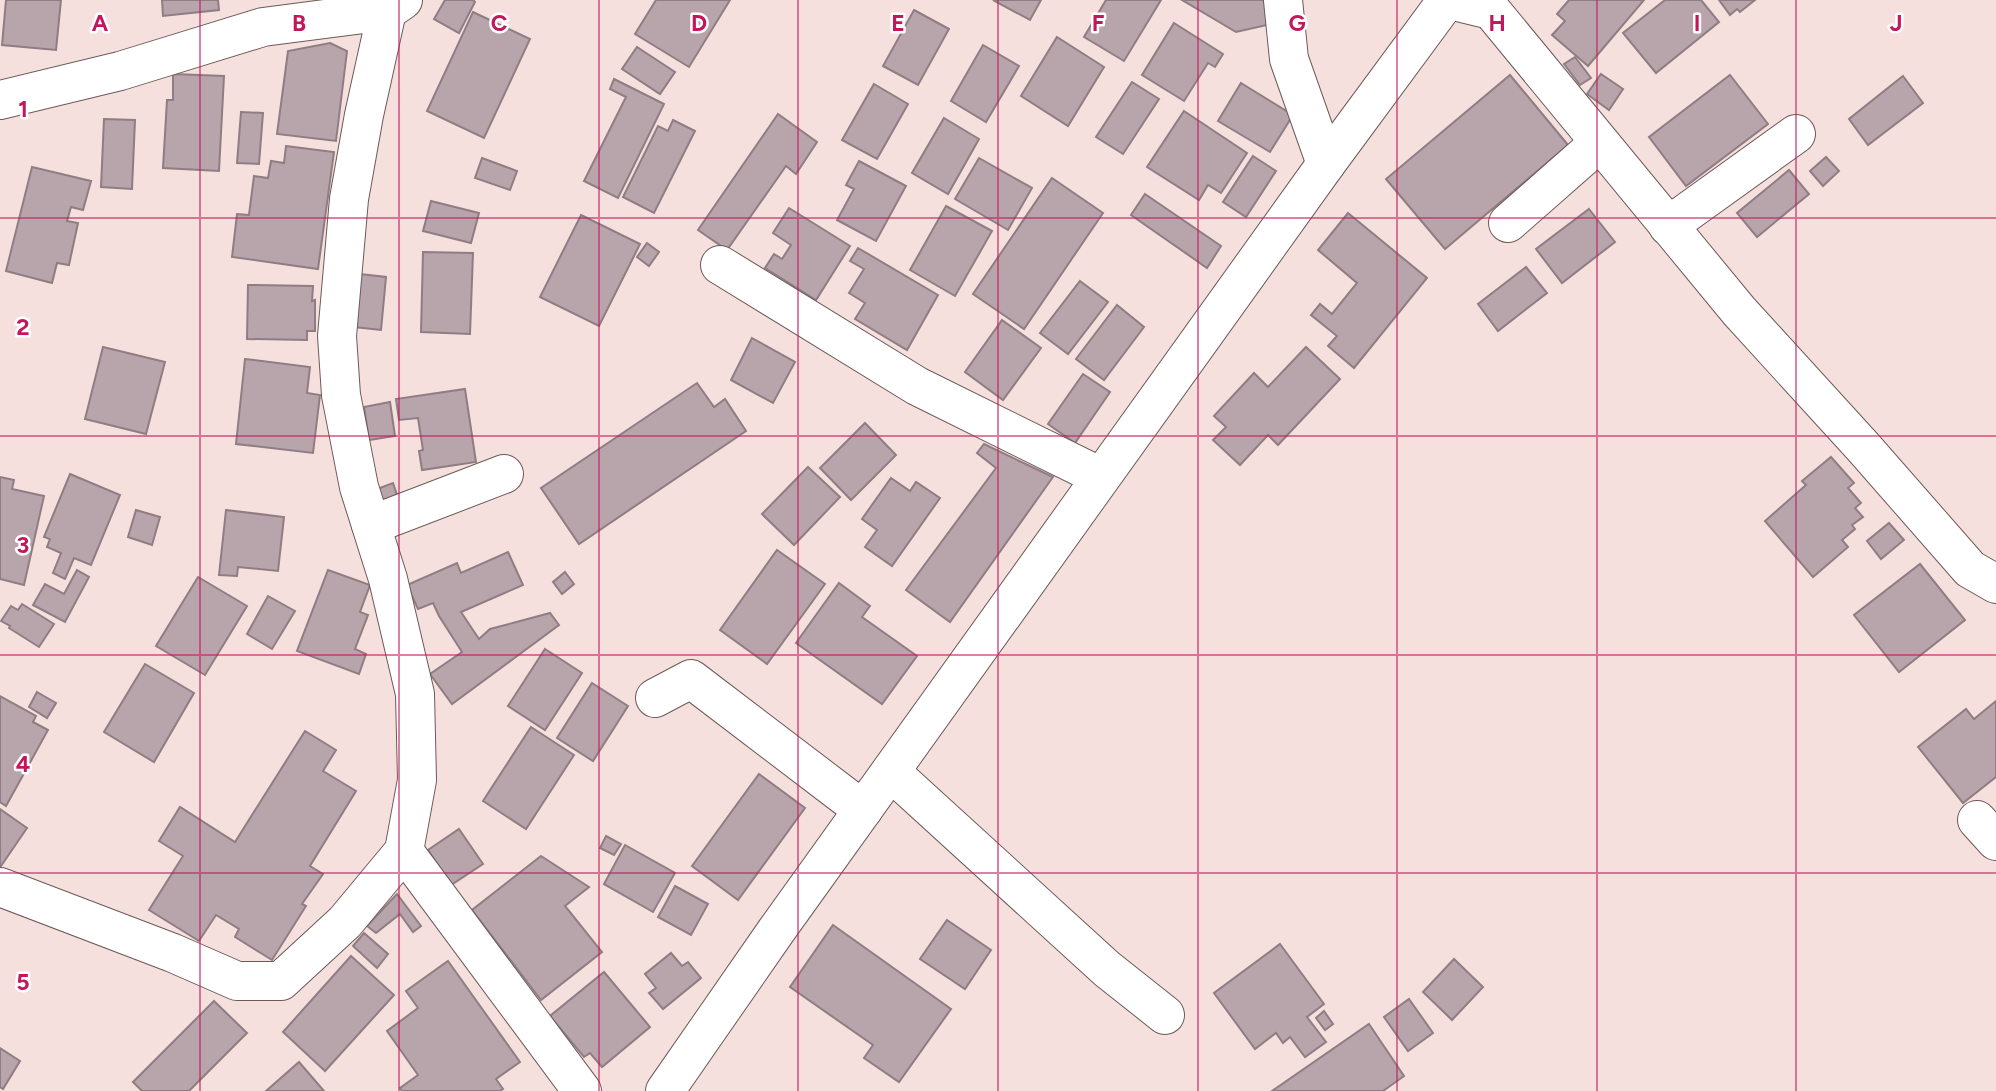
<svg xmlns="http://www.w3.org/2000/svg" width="1996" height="1091" font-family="Figtree,sans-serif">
  <rect width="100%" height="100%" fill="#f6e0dd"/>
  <g fill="#b8a5ac" stroke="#8f7d83" stroke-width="2">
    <path d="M6,0H61L56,50L2,45Z"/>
    <path d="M162,0H218L219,10L163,16Z"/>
    <path d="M445,0H473L475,2L459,33L434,19Z"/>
    <path d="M656,0H730L689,67L635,34Z"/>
    <path d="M993,0H1041L1030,20Z"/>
    <path d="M1106,0H1161L1124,61L1084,37Z"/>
    <path d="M1182,0H1265L1267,25L1236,32Z"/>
    <path d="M1569,0H1644L1588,66L1552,35L1565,21L1557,14Z"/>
    <path d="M1665,0H1701L1719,22L1656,73L1623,33Z"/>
    <path d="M1719,0H1755L1740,12L1737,9L1730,15Z"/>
    <path d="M914,10L949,29L918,85L883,66Z"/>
    <path d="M473,12L530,39L484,138L427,111Z"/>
    <path d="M1174,23L1223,54L1215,67L1208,63L1184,101L1142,75Z"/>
    <path d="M1057,37L1104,67L1068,126L1021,96Z"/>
    <path d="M330,43L347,51L336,141L277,134L288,51Z"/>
    <path d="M983,45L1019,66L986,122L951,101Z"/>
    <path d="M637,47L675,72L660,94L622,69Z"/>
    <path d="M1575,57L1591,78L1580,85L1564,64Z"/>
    <path d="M173,74L224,76L219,171L163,168L167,100H173Z"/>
    <path d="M1601,74L1623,89L1609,110L1587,94Z"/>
    <path d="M1510,75L1568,145L1445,249L1386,179Z"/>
    <path d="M1730,75L1768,124L1686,186L1649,137Z"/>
    <path d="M1903,76L1923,103L1868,145L1849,119Z"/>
    <path d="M614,79L664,104L618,198L584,181L626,97L610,89Z"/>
    <path d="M1132,82L1159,99L1123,154L1096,137Z"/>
    <path d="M1241,83L1293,115L1270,152L1218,121Z"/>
    <path d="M874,84L908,104L877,159L842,140Z"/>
    <path d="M1184,111L1247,153L1221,193L1208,185L1199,200L1147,167Z"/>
    <path d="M241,112L263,113L259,164L237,163Z"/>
    <path d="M778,114L817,142L796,174L786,166L727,250L698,230Z"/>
    <path d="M944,118L979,139L948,194L912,173Z"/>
    <path d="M104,119L135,120L132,189L101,187Z"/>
    <path d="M673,120L695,131L654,213L623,197L658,126L668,131Z"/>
    <path d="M286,146L334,152L318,269L232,257L237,214L249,215L254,176L268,178L271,161L284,163Z"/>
    <path d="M1253,156L1276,171L1246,217L1223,202Z"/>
    <path d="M1826,157L1839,171L1823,186L1810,171Z"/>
    <path d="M482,158L517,171L510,190L475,178Z"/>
    <path d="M979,158L1032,188L1008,230L955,199Z"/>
    <path d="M859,161L906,186L876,241L837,220L854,189L846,185Z"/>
    <path d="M32,167L91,181L83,210L71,207L67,221L78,223L69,265L57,263L52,283L6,271Z"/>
    <path d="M1789,170L1809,194L1757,237L1737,213Z"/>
    <path d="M1052,178L1103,213L1024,329L973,294Z"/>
    <path d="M1145,194L1221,246L1207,268L1131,215Z"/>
    <path d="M431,201L479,213L471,243L423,231Z"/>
    <path d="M946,206L992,231L955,296L910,270Z"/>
    <path d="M789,208L850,246L816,300L765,268L774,254L782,259L791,245L773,233Z"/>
    <path d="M1589,209L1615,242L1562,283L1536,249Z"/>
    <path d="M1348,213L1427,278L1354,368L1328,346L1337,336L1311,315L1320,304L1332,314L1357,283L1318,250Z"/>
    <path d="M581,215L640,244L599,326L540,297Z"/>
    <path d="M647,243L659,252L649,266L637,257Z"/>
    <path d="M858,248L938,295L907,350L855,319L865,303L849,293L864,269L850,261Z"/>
    <path d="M423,252L473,253L470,334L421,332Z"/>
    <path d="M1526,267L1547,293L1498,331L1478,304Z"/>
    <path d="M360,274L386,277L381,330L354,327Z"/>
    <path d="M1080,281L1108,302L1068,354L1040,333Z"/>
    <path d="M248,285L313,286L312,301L315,300V331H307V340L247,339Z"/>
    <path d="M1117,305L1144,327L1104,380L1076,359Z"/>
    <path d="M1002,320L1041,348L1003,400L965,372Z"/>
    <path d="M752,338L795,362L773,403L731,380Z"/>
    <path d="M103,347L165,362L146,434L85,419Z"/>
    <path d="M1306,347L1340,379L1278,445L1268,435L1240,465L1213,440L1226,427L1214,416L1254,373L1268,387Z"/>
    <path d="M245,359L310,367L307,393L320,395L313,453L236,444Z"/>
    <path d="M1083,374L1110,392L1075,443L1048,424Z"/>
    <path d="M697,383L714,407L725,399L746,431L579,544L541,488Z"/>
    <path d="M465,389L476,462L422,470L419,451L423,450L418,418L399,420L396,399Z"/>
    <path d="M390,402L395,436L369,440L364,407Z"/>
    <path d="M865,423L896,455L851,500L820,468Z"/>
    <path d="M984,444L1053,477L950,622L906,590L996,468L977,453Z"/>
    <path d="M1831,457L1854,483L1848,488L1861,503L1855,508L1863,517L1852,525L1855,529L1842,540L1848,547L1813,577L1765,521L1806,485L1802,481Z"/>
    <path d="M808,467L840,497L794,545L762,514Z"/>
    <path d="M70,474L120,495L91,565L74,558L65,579L53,573L61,553L47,547L50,539L44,537Z"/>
    <path d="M0,477L14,480L12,489L44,496L24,585L0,579Z"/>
    <path d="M891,478L910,491L916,482L940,498L892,566L865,547L877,530L862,519Z"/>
    <path d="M393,483L397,495L381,501L377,489Z"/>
    <path d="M136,510L160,517L152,545L128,537Z"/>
    <path d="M226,510L284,517L278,571L238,567L237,576L219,575Z"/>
    <path d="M1889,523L1904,540L1881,559L1867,541Z"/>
    <path d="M777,550L825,584L767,664L720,630Z"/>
    <path d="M508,552L523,585L461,612L479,639L490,629L550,613L559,625L452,704L430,674L462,652L439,616L433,603L418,609L407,585L457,563L461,573Z"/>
    <path d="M1920,564L1965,620L1899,672L1854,615Z"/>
    <path d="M77,570L89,577L65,622L33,605L45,584L64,594Z"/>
    <path d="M328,570L370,585L360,612L368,615L355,649L366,654L359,674L297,651Z"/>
    <path d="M565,572L574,584L562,594L553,582Z"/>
    <path d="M198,577L247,606L205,675L156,646Z"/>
    <path d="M839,583L870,606L862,617L917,656L882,704L796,643Z"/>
    <path d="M268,596L295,611L272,649L247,634Z"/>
    <path d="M22,604L54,624L39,647L9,628L10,626L1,621L11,606L18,610Z"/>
    <path d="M545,649L582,673L545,730L508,706Z"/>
    <path d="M145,664L194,693L154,762L104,732Z"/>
    <path d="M592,683L628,706L593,761L557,738Z"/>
    <path d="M37,692L56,703L47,718L29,707Z"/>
    <path d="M0,696L36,716L33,722L48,730L6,806L0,802Z"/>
    <path d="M1996,701V777L1963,803L1918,747L1966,709L1974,719Z"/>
    <path d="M531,727L574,755L526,829L483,801Z"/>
    <path d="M305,731L336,750L323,771L356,791L310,866L323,874L302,904L306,906L272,960L235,937L239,929L216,915L199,941L149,910L183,856L159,841L180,807L235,842Z"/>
    <path d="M759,774L805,808L738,900L692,866Z"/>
    <path d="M0,809L27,828L1,866H0Z"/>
    <path d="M459,829L483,864L451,885L428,850Z"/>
    <path d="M606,836L621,844L614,855L600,848Z"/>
    <path d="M625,845L675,873L653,912L604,884Z"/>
    <path d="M541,856L589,887L565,906L602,952L541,1000L472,910Z"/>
    <path d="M675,886L708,904L691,935L658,917Z"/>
    <path d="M397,894L421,926L413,932L400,914L376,933L367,926Z"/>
    <path d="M947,920L991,950L965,989L920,959Z"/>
    <path d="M833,925L951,1009L899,1082L864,1058L873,1045L790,987Z"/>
    <path d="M364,933L388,954L377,968L353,946Z"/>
    <path d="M1280,944L1324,1004L1307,1017L1326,1042L1305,1057L1290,1037L1283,1043L1276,1033L1255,1049L1214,993Z"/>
    <path d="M671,953L682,966L688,962L701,978L663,1009L649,993L656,988L645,974Z"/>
    <path d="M351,956L394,995L325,1071L283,1032Z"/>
    <path d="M1454,959L1483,987L1452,1020L1423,992Z"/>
    <path d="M448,961L520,1062L496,1079L503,1089L500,1091H402L400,1088L418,1075L387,1031L418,1008L406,991Z"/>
    <path d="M604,972L650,1027L602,1067L590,1053L584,1057L550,1016Z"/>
    <path d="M1409,999L1433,1033L1408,1051L1384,1017Z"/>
    <path d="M214,1001L247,1033L189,1091H142L133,1082Z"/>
    <path d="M1324,1011L1333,1024L1325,1030L1316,1018Z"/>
    <path d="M1369,1024L1404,1076L1383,1091H1272Z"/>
    <path d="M0,1048L20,1061L3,1089L0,1087Z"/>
    <path d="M299,1062L324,1091H266Z"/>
  </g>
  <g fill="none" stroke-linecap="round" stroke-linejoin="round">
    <defs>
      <g id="minor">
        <path d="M1283,0L1289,59L1326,164"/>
        <path d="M1450,0L1491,10L1739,311L1864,448L1970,569L1996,584"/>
        <path d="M0,100L120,71L263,27L387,11L403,0"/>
        <path d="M1508,223L1599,143"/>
        <path d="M1668,226L1796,134"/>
        <path d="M720,265L917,386L1101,477"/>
        <path d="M371,525L504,474"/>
        <path d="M655,698L691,679L863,810"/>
        <path d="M891,772L1107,969L1165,1015"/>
        <path d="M1977,820L1996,841"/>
        <path d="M404,851L582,1091"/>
        <path d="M0,887L173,953L237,981H281L345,922L404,851L417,780L415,694L388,579L359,487L341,395L337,336L349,199L364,115L387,11"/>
        <path d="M665,1091L776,931L1326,164L1447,0"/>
      </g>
    </defs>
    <use href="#minor" stroke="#6c5a58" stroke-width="40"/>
    <use href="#minor" stroke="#fff" stroke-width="38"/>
  </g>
  <path fill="none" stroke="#c2185b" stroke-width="2" stroke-opacity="0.55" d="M200,0V1091M399,0V1091M599,0V1091M798,0V1091M998,0V1091M1198,0V1091M1397,0V1091M1597,0V1091M1796,0V1091M0,218H1996M0,436H1996M0,655H1996M0,873H1996"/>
  <g font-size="23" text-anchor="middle" font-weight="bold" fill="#c2185b" stroke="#fff" stroke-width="5" stroke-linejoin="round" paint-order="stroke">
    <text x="100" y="31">A</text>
    <text x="299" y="31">B</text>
    <text x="499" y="31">C</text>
    <text x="699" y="31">D</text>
    <text x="898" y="31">E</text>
    <text x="1098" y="31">F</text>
    <text x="1297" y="31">G</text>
    <text x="1497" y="31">H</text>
    <text x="1697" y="31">I</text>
    <text x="1896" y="31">J</text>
    <text x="23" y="117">1</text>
    <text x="23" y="335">2</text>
    <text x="23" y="553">3</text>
    <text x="23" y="772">4</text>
    <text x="23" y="990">5</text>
  </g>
</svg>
